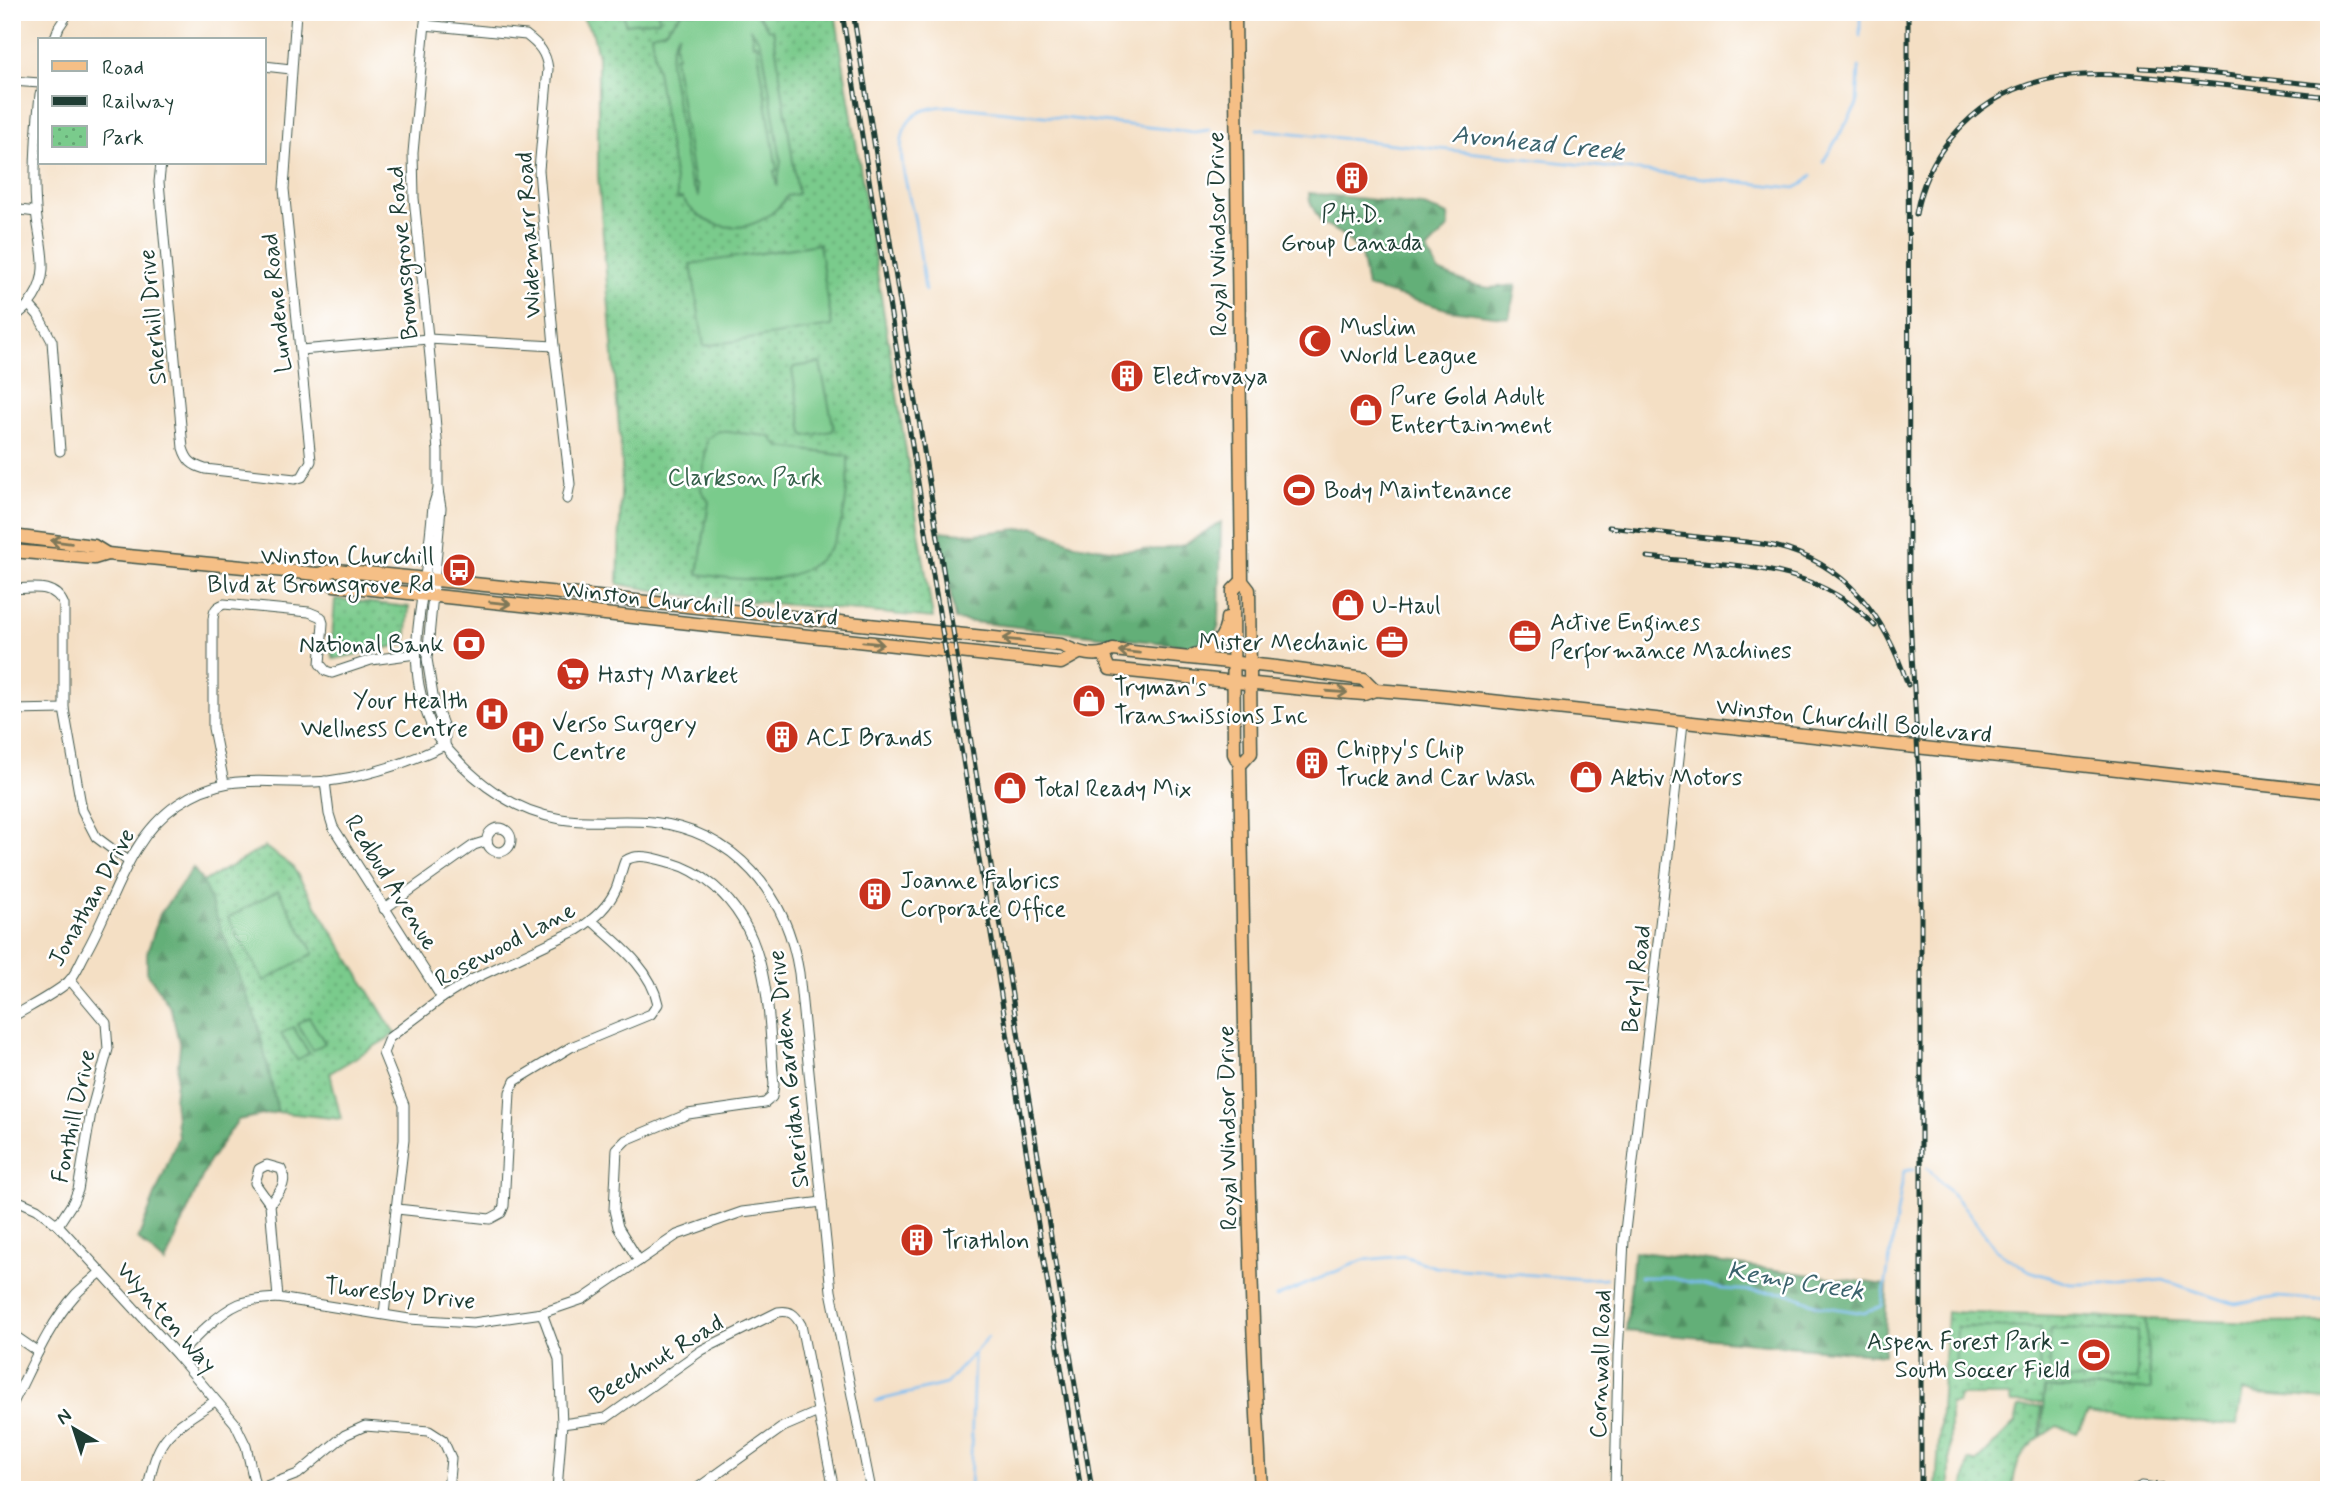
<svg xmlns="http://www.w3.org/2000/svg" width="2341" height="1502" font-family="Mynerve,sans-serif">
  <defs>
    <pattern id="grass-tufts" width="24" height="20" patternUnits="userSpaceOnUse" patternTransform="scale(1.75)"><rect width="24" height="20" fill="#7acb8c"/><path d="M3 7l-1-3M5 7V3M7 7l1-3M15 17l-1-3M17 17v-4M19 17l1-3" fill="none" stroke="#63a673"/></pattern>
    <pattern id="forest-firs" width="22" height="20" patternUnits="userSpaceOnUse" patternTransform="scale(1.75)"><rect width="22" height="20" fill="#63af78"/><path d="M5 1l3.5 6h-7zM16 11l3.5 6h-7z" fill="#519063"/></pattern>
    <pattern id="park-dots" width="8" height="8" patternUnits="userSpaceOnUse" patternTransform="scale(1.75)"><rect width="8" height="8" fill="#7acb8c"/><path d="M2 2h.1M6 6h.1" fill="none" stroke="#63a673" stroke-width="1.8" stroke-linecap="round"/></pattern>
  </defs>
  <rect width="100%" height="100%" fill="#fff"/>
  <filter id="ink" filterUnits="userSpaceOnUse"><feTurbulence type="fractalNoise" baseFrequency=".0143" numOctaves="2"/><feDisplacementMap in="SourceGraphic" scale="14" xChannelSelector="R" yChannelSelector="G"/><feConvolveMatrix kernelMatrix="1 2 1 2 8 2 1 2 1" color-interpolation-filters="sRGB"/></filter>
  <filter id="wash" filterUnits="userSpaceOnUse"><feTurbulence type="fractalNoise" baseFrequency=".00686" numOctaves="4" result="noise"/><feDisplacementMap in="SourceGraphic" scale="28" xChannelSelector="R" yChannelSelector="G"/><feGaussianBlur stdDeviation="1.57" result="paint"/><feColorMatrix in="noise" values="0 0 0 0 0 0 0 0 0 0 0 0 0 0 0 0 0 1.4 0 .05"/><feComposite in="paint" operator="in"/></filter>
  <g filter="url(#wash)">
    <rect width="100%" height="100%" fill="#f4dfc4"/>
    <path fill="url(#grass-tufts)" stroke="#4c8460" stroke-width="2" d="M2145,1319L2260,1323L2329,1322V1399L2257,1394L2243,1391L2237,1425L2136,1419L2088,1413L2077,1433L2057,1426L2042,1436L2044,1388L2151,1389Z"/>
    <g fill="url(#forest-firs)" stroke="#417656" stroke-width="2">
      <path d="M1309,193L1421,205L1448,215L1449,227L1427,250L1438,271L1472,285L1490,288L1516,285L1509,318L1450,310L1367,287L1361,254L1343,235L1321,223L1310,202Z"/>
      <path d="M1221,522L1219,625L1214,636L1199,647L955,620L940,531L975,534L1035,527L1075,544L1116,551L1163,549L1184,545Z"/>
      <path d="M193,868L203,882L258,1024L278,1112L238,1120L208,1163L165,1263L138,1239L178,1137L174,1100L180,1046L171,1009L147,972V953L160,914Z"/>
      <path d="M1634,1251L1887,1285L1884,1355L1626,1331Z"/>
    </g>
    <g fill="url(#park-dots)" stroke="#4c8460" stroke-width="2">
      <path d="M579,12H835L933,618L682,595L618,584L622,464L598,175V56L593,34Z"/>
      <path d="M335,599L409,607L406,644L334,659L331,653Z"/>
      <path d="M265,847L292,866L395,1034L330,1073L341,1119L278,1112L258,1024L203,882Z"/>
      <path d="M1947,1312L2145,1319L2151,1389L2044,1388L2043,1403H2011L2009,1396H1960L1958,1403L1950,1404V1488L1954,1490H1936Z"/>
      <path d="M2041,1406L2040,1437C2022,1450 2013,1468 2013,1490H1963L1969,1460L1976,1463L2015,1423L2019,1407Z"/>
    </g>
    <g fill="#7acb8c" stroke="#4c8460" stroke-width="2" fill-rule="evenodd">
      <path d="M624,12H658L659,20L625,24Z"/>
      <path d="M683,12H753L763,21L768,30L773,29L798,194L787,196C761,236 709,238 682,198L678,199L651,34L664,31ZM751,30L759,40L763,51L781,161L777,186L774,171L777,170L757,44H753ZM679,33L675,42L677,57H674L694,184H697L699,197L689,179L670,63C670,52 672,42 679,33Z"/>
      <path d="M819,244L832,326L704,346L691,264Z"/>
      <path d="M820,363L834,429L832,431L806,436L803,433L792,370L794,367Z"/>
      <path d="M718,431L769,436L780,447L848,456C849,516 840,574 768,579C745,581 721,577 698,574L709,502L701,490L707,439Z"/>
      <path d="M278,890L314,953L264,981L228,918Z"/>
      <path d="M309,1017L325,1043L313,1050L297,1024Z"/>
      <path d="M293,1027L309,1053L297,1060L281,1034Z"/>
      <path d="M1957,1327L2040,1328L2039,1379L1955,1378Z"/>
      <path d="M2050,1329L2137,1331V1380L2050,1379Z"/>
    </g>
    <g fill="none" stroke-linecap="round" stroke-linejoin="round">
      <g stroke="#7cbdf1" stroke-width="2.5">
        <path d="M1860,36V12"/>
        <path d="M1257,129L1795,188L1803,184L1812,175"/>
        <path d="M1823,162L1857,105L1859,67"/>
        <path d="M925,291C922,267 919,244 915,221C906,177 876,107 949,106L1195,132L1209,130"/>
        <path d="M1927,1168L1966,1209L1997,1251L2030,1271L2070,1284H2123L2163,1280L2235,1304L2278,1297L2316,1300L2329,1299"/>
        <path d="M1640,1277H1667L1721,1289L1787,1293L1820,1306L1864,1313L1882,1306L1904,1171L1915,1169"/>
        <path d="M1276,1297L1363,1260L1404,1256L1435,1267L1584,1279L1606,1278"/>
        <path d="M876,1401L946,1384L973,1354"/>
        <path d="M970,1490L974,1353L988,1337"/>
      </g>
    </g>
  </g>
  <g filter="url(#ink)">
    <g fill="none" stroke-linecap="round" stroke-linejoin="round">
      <defs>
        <g id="minor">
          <path d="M426,12L413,153L414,198L430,357L438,451V490L441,508L427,659L434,702L445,730V745"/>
          <path d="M425,25L526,35C539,45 546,52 548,69L539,170L554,346L570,484L567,499"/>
          <path d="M54,40L59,27L69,12"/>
          <path d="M264,66L291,69"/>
          <path d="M12,81L40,83"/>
          <path d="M161,163L159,182L183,448C187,461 192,465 205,469L295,479L302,477L311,461L284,189L296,12"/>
          <path d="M12,209L36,212"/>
          <path d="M29,305L38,315L52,341L60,451"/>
          <path d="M12,318C30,308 42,289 43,269C44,249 37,228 36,209C33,170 36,132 40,94"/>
          <path d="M301,350L428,339L554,346"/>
          <path d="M438,490L433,506C431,527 429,548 426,569C421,608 412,647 419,685C422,701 427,717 434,731C438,739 445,745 450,752C479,785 517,812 561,819C591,824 622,819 652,822C735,831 787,894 799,973L831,1291L871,1490"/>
          <path d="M12,589C33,588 55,583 64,605V709L82,810L96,837L128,861"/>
          <path d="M12,710L64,709"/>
          <path d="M325,781L329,814L333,827L442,998"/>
          <path d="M224,783L213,728V619C214,610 216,607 224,604L309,612L321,617L323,623L320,664L326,671L332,673L371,660L416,654"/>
          <circle cx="499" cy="840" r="12"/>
          <path d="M384,909L474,845L487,841"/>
          <path d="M12,1017C25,1009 62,990 70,980C77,972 81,960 86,952C115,901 127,839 178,804C231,768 271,787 328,781C370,776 407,763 445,745"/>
          <path d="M267,1165L281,1169C289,1184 278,1192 270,1204L255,1183L259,1169Z"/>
          <path d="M12,1198L37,1209L58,1225L178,1356L235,1423L246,1446L256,1490"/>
          <path d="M270,1204L278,1298"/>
          <path d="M397,1209L490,1219L501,1213L504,1206L510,1092L515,1081L571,1047L651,1014L658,1004C651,968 617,943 591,920"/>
          <path d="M58,1225L73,1202L78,1190L91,1112L108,1049L106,1023L70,980"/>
          <path d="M542,1313L559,1359L562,1424L557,1490"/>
          <path d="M384,1314L404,1140V1105L383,1053L389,1038L442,998L471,980L577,930C593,920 608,907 616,889C620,880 621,870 625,861C638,852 657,859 672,863C687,867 702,876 714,886C772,935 768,1015 774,1085L772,1097L765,1103L688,1114L626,1140L617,1149L614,1210L618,1227L639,1261"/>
          <path d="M12,1334L38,1352"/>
          <path d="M178,1356C193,1340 218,1313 239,1304C251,1299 265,1299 278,1298L409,1319L473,1323L542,1313L583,1299L677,1235L742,1212L822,1202"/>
          <path d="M12,1405C31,1368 48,1325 76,1294C84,1286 93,1279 101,1272"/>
          <path d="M562,1424L606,1418L702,1350L778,1312C790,1310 795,1314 801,1325L834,1490"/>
          <path d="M148,1490C156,1434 172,1430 215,1401"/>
          <path d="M256,1490L298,1474L345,1435L365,1426L429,1431L443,1440L451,1458L448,1490"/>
          <path d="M695,1490L783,1427L818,1412"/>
          <path d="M1615,1490L1618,1356L1624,1240L1683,723"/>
          <path d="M2134,1490L2142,1486L2174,1490"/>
        </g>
        <g id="major">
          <path d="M1235,12L1242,581L1249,590L1251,753L1240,765"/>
          <path d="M12,536L94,546L107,554"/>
          <path d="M12,551L94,558L107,554L317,574L336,570L407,577L1061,645C1078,653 1096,659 1113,650L1276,667L1364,679L1375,690"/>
          <path d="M317,574L334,585L1061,663L1079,653"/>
          <path d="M1242,581L1233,590L1234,754L1240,765C1245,1007 1247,1248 1261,1490"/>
          <path d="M1104,655L1110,669L1314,690L1364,694L1375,690L1427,694L2329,792"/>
          <path d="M1193,655C1212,651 1227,638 1227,618"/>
        </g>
      </defs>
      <use href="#minor" stroke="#3f554a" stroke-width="11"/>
      <use href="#major" stroke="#3f554a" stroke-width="15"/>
      <use href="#minor" stroke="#fff" stroke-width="9"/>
      <use href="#major" stroke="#f5bf86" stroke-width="12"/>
      <defs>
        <g id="rail">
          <path d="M842,12L1081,1490"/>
          <path d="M853,12L1092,1490"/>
          <path d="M1908,12L1909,583C1911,669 1920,754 1921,840V1490"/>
          <path d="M2141,68L2178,70L2329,86"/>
          <path d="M1916,214C1921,185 1933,159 1952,137C2017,59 2106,72 2195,82C2240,87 2284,92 2329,97"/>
          <path d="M1609,527C1645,531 1680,535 1716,539C1735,541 1755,542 1774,546C1848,563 1885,617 1908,685"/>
          <path d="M1647,557C1728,566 1816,561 1875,626"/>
        </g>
      </defs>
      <use href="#rail" stroke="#1f3d34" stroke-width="5"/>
      <use href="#rail" stroke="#fff" stroke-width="2.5" stroke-dasharray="8" stroke-linecap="butt"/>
    </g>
    <defs><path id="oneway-shaft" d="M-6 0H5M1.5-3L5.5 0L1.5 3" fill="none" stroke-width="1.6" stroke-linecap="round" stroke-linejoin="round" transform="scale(1.75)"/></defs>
    <g stroke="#7f7859">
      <use href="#oneway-shaft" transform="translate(61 542) rotate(-173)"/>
      <use href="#oneway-shaft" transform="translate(500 603) rotate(6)"/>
      <use href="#oneway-shaft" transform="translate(1013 640) rotate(-174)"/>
      <use href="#oneway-shaft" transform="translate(873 643) rotate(6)"/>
      <use href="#oneway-shaft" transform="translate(1129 652) rotate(-174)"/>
      <use href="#oneway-shaft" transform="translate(1337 692) rotate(4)"/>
    </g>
  </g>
  <defs>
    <symbol id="building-disc" viewBox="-11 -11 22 22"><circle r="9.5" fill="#c8321e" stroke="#fff"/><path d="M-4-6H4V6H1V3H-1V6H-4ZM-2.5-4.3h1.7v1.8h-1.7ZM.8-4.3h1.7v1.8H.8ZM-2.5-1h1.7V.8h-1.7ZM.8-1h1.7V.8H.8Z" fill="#fff"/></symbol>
    <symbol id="mosque-disc" viewBox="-11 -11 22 22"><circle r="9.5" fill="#c8321e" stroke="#fff"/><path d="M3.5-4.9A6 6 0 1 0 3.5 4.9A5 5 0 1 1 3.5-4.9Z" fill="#fff"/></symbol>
    <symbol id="shop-disc" viewBox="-11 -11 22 22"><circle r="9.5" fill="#c8321e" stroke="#fff"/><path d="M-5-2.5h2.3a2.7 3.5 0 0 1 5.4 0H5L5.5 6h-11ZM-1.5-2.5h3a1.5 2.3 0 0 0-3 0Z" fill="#fff"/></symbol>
    <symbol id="stadium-disc" viewBox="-11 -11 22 22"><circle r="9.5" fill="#c8321e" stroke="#fff"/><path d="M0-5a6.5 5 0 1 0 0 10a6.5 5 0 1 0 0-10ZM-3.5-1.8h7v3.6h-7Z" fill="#fff"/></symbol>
    <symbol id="bus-disc" viewBox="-11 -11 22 22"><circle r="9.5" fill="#c8321e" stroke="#fff"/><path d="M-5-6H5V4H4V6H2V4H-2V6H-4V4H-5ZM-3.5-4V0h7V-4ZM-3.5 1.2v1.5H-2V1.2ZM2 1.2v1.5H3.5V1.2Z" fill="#fff"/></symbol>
    <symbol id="office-disc" viewBox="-11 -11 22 22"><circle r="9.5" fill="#c8321e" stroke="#fff"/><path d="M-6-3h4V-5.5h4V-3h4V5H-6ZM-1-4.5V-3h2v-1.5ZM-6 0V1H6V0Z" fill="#fff"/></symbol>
    <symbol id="bank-disc" viewBox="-11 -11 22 22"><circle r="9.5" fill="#c8321e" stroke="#fff"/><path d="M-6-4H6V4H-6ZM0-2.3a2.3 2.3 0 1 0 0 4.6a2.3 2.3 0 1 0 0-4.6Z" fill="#fff"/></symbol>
    <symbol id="supermarket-disc" viewBox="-11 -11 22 22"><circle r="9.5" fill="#c8321e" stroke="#fff"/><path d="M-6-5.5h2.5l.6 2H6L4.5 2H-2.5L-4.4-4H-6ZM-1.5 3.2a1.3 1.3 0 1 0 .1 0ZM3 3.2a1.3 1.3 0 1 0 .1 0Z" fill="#fff"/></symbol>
    <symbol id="hospital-disc" viewBox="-11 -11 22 22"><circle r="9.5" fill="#c8321e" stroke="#fff"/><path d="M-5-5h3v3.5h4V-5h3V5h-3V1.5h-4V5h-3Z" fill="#fff"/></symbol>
  </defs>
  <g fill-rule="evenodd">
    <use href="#building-disc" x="1333" y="159" width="38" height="38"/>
    <use href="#mosque-disc" x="1296" y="322" width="38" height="38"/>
    <use href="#building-disc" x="1108" y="357" width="38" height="38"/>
    <use href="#shop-disc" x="1347" y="391" width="38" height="38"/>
    <use href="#stadium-disc" x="1280" y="471" width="38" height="38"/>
    <use href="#bus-disc" x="440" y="551" width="38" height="38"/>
    <use href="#shop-disc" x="1329" y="586" width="38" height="38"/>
    <use href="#office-disc" x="1506" y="617" width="38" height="38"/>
    <use href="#office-disc" x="1373" y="623" width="38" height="38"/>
    <use href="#bank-disc" x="450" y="625" width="38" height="38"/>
    <use href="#supermarket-disc" x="554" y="655" width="38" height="38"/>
    <use href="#shop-disc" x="1070" y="682" width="38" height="38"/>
    <use href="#hospital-disc" x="473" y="695" width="38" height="38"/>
    <use href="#hospital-disc" x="509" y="718" width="38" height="38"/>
    <use href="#building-disc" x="763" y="718" width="38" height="38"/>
    <use href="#building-disc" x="1293" y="744" width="38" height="38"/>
    <use href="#shop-disc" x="1567" y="758" width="38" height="38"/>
    <use href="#shop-disc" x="991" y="769" width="38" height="38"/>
    <use href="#building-disc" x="856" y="875" width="38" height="38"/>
    <use href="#building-disc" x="898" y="1221" width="38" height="38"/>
    <use href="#stadium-disc" x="2075" y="1336" width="38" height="38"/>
  </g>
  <g text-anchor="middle" stroke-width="5" stroke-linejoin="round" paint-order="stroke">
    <g font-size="24" fill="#1f3d34" stroke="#fff" text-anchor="start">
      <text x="1352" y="222" text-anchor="middle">P.H.D.<tspan x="1352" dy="28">Group Canada</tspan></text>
      <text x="1340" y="335">Muslim<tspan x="1340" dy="28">World League</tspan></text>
      <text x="1152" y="384">Electrovaya</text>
      <text x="1390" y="404">Pure Gold Adult<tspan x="1390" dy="28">Entertainment</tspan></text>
      <text x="1324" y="498">Body Maintenance</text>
      <text x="434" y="564" text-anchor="end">Winston Churchill<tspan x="434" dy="28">Blvd at Bromsgrove Rd</tspan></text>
      <text x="1372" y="613">U-Haul</text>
      <text x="1550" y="630">Active Engines<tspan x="1550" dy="28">Performance Machines</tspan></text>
      <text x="1368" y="650" text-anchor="end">Mister Mechanic</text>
      <text x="444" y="652" text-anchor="end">National Bank</text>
      <text x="598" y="682">Hasty Market</text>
      <text x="1114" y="695">Tryman's<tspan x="1114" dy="28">Transmissions Inc</tspan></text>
      <text x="468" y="708" text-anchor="end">Your Health<tspan x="468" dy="28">Wellness Centre</tspan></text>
      <text x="552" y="731">Verso Surgery<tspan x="552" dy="28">Centre</tspan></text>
      <text x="806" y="745">ACI Brands</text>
      <text x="1336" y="757">Chippy's Chip<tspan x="1336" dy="28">Truck and Car Wash</tspan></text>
      <text x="1610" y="785">Aktiv Motors</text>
      <text x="1034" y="796">Total Ready Mix</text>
      <text x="900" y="888">Joanne Fabrics<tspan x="900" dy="28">Corporate Office</tspan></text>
      <text x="942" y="1248">Triathlon</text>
      <text x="2070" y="1349" text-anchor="end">Aspen Forest Park -<tspan x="2070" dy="28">South Soccer Field</tspan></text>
    </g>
    <g font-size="24" fill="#1f3d34" stroke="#fff">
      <text transform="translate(1217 234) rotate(-91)" y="8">Royal Windsor Drive</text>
      <text transform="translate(528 235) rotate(-93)" y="8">Widemarr Road</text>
      <text transform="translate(402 253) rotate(-95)" y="8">Bromsgrove Road</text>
      <text transform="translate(276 303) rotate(-96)" y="8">Lundene Road</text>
      <text transform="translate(152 317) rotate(-95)" y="8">Sherhill Drive</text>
      <text transform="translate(700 603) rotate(6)" y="8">Winston Churchill Boulevard</text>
      <text transform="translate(1854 720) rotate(6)" y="8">Winston Churchill Boulevard</text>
      <text transform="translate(392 882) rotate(58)" y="8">Redbud Avenue</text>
      <text transform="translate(91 897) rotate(-61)" y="8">Jonathan Drive</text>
      <text transform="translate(505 944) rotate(-28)" y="8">Rosewood Lane</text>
      <text transform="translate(1636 979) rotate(-83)" y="8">Beryl Road</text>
      <text transform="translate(788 1069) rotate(-96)" y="8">Sheridan Garden Drive</text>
      <text transform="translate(73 1116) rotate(-78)" y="8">Fonthill Drive</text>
      <text transform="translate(1227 1128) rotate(-91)" y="8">Royal Windsor Drive</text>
      <text transform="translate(400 1293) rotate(6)" y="8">Thoresby Drive</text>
      <text transform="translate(167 1317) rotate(49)" y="8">Wynten Way</text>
      <text transform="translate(656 1359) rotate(-31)" y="8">Beechnut Road</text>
      <text transform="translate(1600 1364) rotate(-88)" y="8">Cornwall Road</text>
    </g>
    <g font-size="24" fill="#36604a" stroke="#fff">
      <text x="745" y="485">Clarkson Park</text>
    </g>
    <g font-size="26" font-style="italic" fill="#3b636d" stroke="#fff">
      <text transform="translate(1538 142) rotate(6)" y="9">Avonhead Creek</text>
      <text transform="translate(1796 1280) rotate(9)" y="9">Kemp Creek</text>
    </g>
  </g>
  <rect width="2341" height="1502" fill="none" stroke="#fff" stroke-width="42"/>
  <rect x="38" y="38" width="228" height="126" fill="#ffffff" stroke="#a5b1ae" stroke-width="2"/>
  <rect x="52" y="61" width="35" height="10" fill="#f5bf86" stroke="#a5b1ae" stroke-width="2"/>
  <text x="102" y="74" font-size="21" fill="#1f3d34">Road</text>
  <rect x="52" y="96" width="35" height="10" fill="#1f3d34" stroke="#a5b1ae" stroke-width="2"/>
  <text x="102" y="108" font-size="21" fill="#1f3d34">Railway</text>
  <rect x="52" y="126" width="35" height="21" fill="url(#park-dots)" stroke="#a5b1ae" stroke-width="2"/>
  <text x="102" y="144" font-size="21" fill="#1f3d34">Park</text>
  <g transform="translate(74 1429) rotate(321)" stroke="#ffffff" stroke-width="5" paint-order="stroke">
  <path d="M0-5L12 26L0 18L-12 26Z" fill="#1f3d34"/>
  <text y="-10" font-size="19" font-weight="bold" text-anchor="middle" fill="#1f3d34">N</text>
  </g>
</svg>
